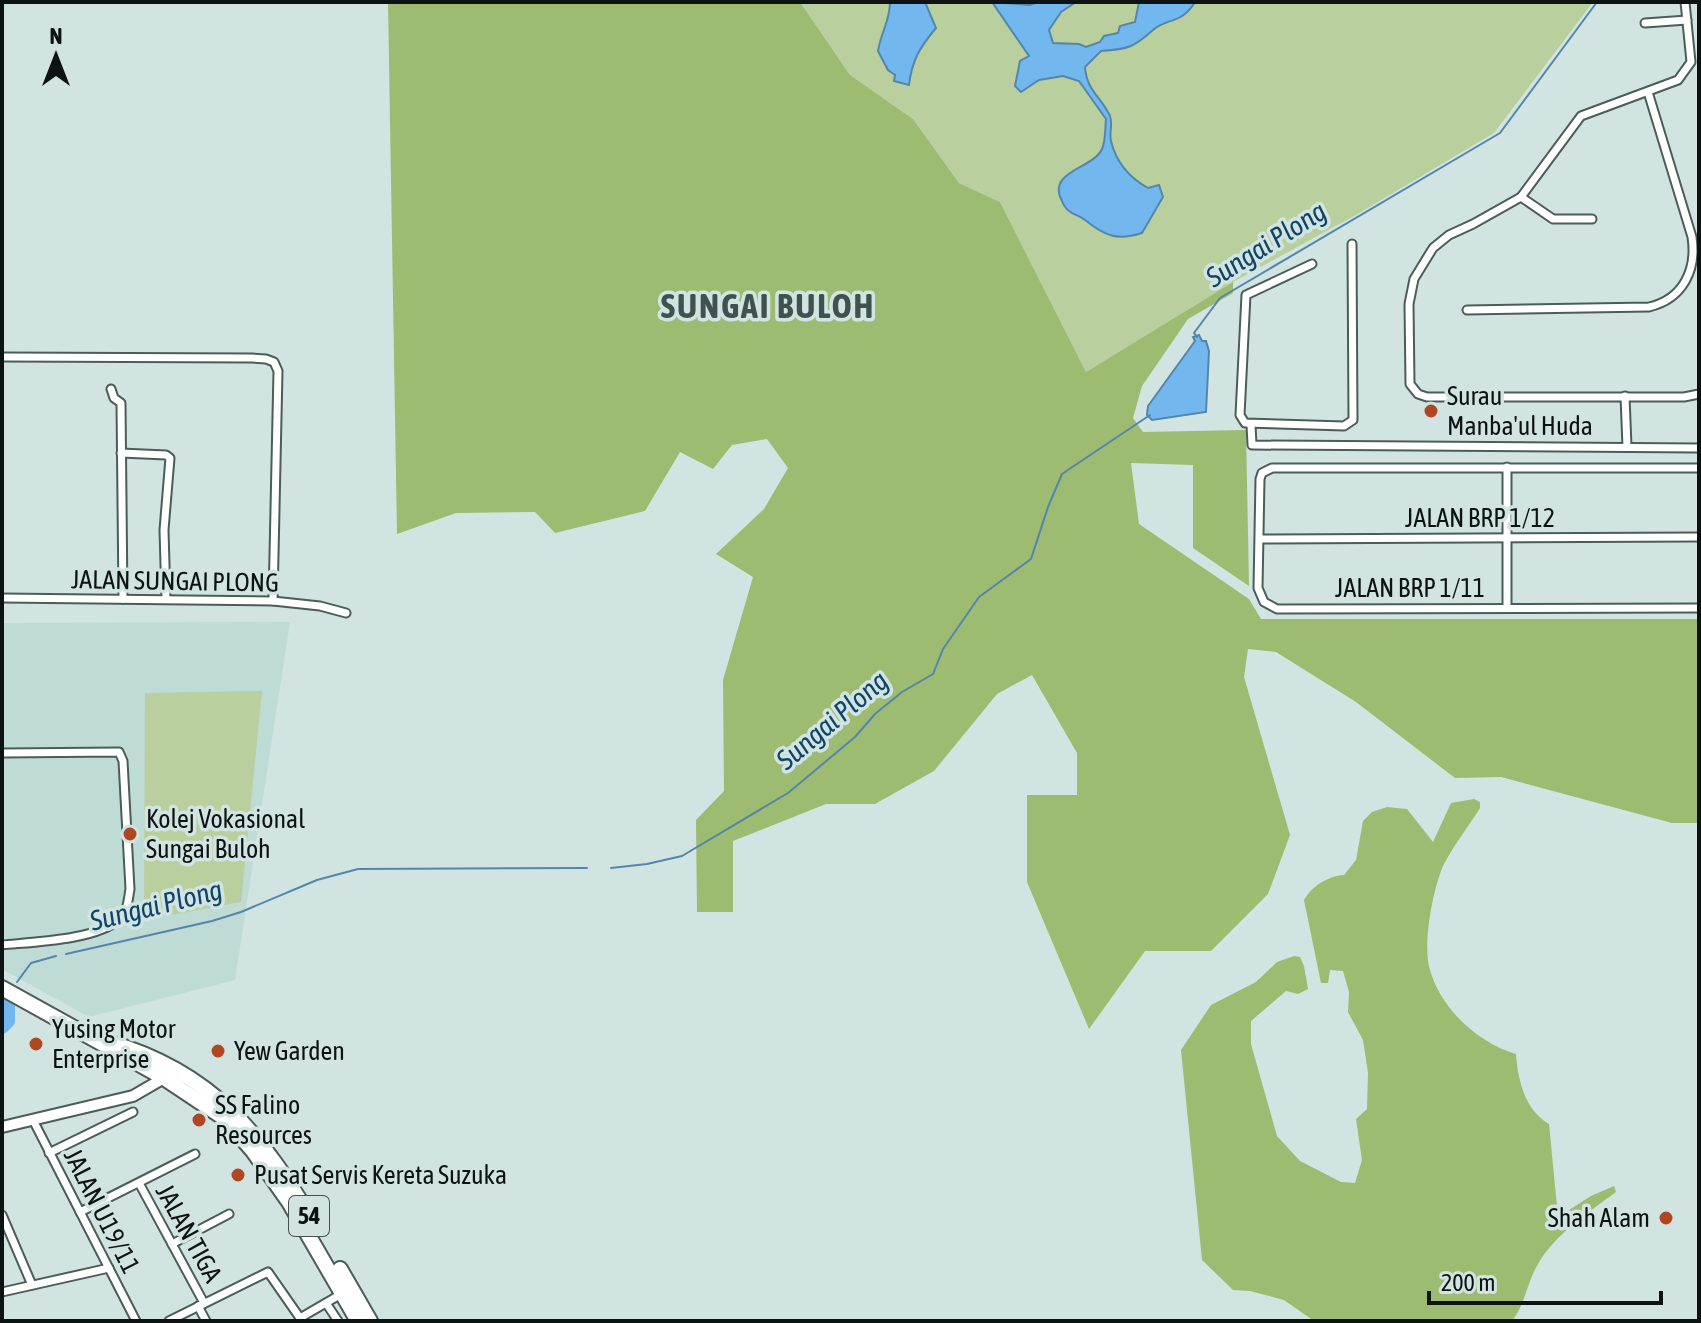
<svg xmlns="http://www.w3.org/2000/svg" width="1701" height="1323" font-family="'Asap Condensed',sans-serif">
  <rect width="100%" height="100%" fill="#d1e4e1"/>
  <path fill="#bedbd6" d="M290,622L235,980L89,1017L2,969V623Z"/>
  <g fill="#b9cf9d">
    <path d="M800,2H1593L1494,133L1356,215L1233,282L1086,372L1000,202L959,183L913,119L850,75Z"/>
    <path d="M262,691L241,902L144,920L145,693Z"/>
  </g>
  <g fill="#9dbb71">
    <path d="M388,2H800L850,75L913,119L959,183L1000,202L1086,372L1233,282V293L1188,319L1142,386L1133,418L1143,432L1246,430L1249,586L1193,548V465L1131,463L1139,524L1249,599L1261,619H1699V823H1672L1501,777L1455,778L1356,702L1276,652L1248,649L1244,677L1290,835L1268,894L1211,951H1145L1089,1029L1027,882V795H1077V753L1032,675L997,694L934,771L875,804H826L733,841V912H697L696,820L724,791L723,680L753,577L716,554L764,509L788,468L767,439L732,445L713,469L680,452L645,511L555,533L535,512L456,513L397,534Z"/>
    <path d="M1474,799L1480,802V808C1468,827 1453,846 1443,866C1433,889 1422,945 1430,970C1441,1009 1478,1043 1516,1054C1518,1081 1525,1110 1549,1124L1558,1217L1591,1196L1614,1186L1616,1192C1588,1213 1556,1233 1538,1264C1527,1282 1525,1305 1512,1321H1314L1284,1300L1250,1291L1233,1290L1202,1260L1181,1050L1211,1005L1256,982L1277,962L1294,956L1300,957L1304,966L1308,989L1298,994L1286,991L1251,1021V1044L1277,1136L1300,1161L1341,1182L1355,1183L1362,1160L1356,1119L1367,1109L1368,1073L1363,1040L1348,1012L1349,992L1343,971L1330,970L1328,983H1321L1304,900C1312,886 1328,876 1344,875L1356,860L1363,821L1372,812L1387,807L1407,809L1433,842L1451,803Z"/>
  </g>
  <g fill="#72b8ee" stroke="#5386ac" stroke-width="2">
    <path d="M890,2H925L936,28C920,47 912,60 909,85L894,81L895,75L888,70L878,51C881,32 890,21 890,2Z"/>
    <path d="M992,2L1030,5L1038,2H1076L1061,12L1049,30L1053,43L1079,44L1086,47L1100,42L1104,36L1118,33L1120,26L1135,22L1139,2H1195C1181,25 1168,17 1153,30C1133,48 1128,49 1101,51L1085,67C1087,92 1101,96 1110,116C1113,124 1109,133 1111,141C1116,162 1130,178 1148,188L1159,185L1163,197L1142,233C1117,241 1105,236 1085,220C1081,216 1074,215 1069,211C1065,208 1064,206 1062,201C1046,171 1093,169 1102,149C1106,140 1105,128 1106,119L1079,81L1063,76L1039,80L1021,92L1015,86L1020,61L1029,56Z"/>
    <path d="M1199,335L1202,341H1206L1209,351L1206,412L1152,420L1147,415L1148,406L1195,341L1193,337Z"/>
  </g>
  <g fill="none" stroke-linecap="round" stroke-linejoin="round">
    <g stroke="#5386ac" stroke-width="2">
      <path d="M1197,337L1194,333L1220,298L1500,133L1597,2"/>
      <path d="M611,868L647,864L682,856L788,793L855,737L875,714L902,692L933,674L943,649L979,597L1031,559L1048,507L1062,474L1150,415"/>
      <path d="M66,954L212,921L241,912L317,880L358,869L587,868"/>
      <path d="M17,982L31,963L56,956"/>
    </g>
    <path stroke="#72b8ee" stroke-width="14" d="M2,1027L8,1021V1006"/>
    <defs>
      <g id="street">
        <path d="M1685,2L1691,62L1678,80L1581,116L1521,197L1473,224L1449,235L1433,248L1414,279L1409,304L1410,384L1418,394L1427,397H1684L1699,394"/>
        <path d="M1645,23L1687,20"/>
        <path d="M1521,197L1553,219H1592"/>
        <path d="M1312,264L1246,295L1240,415L1245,423L1344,426L1353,420L1352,244"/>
        <path d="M1467,310L1649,307C1683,299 1697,270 1692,237L1648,92"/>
        <path d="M2,357L252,358L266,359L274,362L278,371L273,601"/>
        <path d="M111,389L114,398L121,403L123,599"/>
        <path d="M1625,396L1627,447"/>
        <path d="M1251,425L1252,445L1699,448"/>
        <path d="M121,453L166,455L170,458L164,530L166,599"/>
        <path d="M1699,468H1272L1262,473L1260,479L1258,588L1264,602L1277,609L1699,608"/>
        <path d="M1260,539L1699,537"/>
        <path d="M2,598L273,601L320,606L346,613"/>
        <path d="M1507,608V467"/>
        <path d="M2,753L119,752L123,761L130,889C128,900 128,911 119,919C98,940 31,942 2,945"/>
        <path d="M33,1120L136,1321"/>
        <path d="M49,1153L133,1112"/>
        <path d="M139,1183L204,1303"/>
        <path d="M80,1212L195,1154"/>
        <path d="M2,1215L32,1285"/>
        <path d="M172,1244L229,1214"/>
        <path d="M2,1292L109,1268"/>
        <path d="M326,1303L338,1321"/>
        <path d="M198,1306L206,1321"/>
        <path d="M169,1321L268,1272L300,1318"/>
        <path d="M299,1321L300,1318L343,1293"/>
      </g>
      <path id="secondary" d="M2,1127L133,1096L164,1078"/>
      <g id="highway">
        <path d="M2,988L164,1078L224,1118L253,1151L289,1202L358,1321"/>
        <path d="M108,1042C214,1072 262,1136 316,1227"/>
        <path d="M340,1269L370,1321"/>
      </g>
    </defs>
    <use href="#street" stroke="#4b5c59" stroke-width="11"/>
    <use href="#secondary" stroke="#4b5c59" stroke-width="14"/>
    <use href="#highway" stroke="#4b5c59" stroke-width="18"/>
    <use href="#street" stroke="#fff" stroke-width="7"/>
    <use href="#secondary" stroke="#fff" stroke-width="10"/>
    <use href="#highway" stroke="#fff" stroke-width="14"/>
  </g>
  <g fill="#af4822" stroke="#d1e4e1" stroke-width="3">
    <circle cx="1431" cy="411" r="8"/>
    <circle cx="130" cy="834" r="8"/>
    <circle cx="36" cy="1044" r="8"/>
    <circle cx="218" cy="1051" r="8"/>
    <circle cx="199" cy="1120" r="8"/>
    <circle cx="238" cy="1175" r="8"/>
    <circle cx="1666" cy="1218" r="8"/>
  </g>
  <g text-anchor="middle" stroke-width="7" stroke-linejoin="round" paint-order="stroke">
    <rect fill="#d1e4e1" stroke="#475250" stroke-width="2" x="289" y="1196" width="40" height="40" rx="6"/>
    <g font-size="24" font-weight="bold" fill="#0c1312">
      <text x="309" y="1224">54</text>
    </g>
    <g font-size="26" fill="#0c1312" stroke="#d1e4e1" text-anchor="start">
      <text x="1447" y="405">Surau<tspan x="1447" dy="30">Manba'ul Huda</tspan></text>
      <text x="146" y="828">Kolej Vokasional<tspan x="146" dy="30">Sungai Buloh</tspan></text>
      <text x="52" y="1038">Yusing Motor<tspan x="52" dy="30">Enterprise</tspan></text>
      <text x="234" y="1060">Yew Garden</text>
      <text x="215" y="1114">SS Falino<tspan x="215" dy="30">Resources</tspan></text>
      <text x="254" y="1184">Pusat Servis Kereta Suzuka</text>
      <text x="1650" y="1227" text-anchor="end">Shah Alam</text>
    </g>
    <g font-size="26" fill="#0c1312" stroke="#d1e4e1">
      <text x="1480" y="527">JALAN BRP 1/12</text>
      <text transform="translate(175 581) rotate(1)" y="9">JALAN SUNGAI PLONG</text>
      <text x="1410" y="597">JALAN BRP 1/11</text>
      <text transform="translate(102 1211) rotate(63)" y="9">JALAN U19/11</text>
      <text transform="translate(189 1233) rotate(61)" y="9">JALAN TIGA</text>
    </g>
    <g font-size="28" font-style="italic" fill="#0f4468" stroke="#d1e4e1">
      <text transform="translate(1266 244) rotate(-32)" y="10">Sungai Plong</text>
      <text transform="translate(832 720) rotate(-40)" y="10">Sungai Plong</text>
      <text transform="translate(156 905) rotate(-14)" y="10">Sungai Plong</text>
    </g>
    <g font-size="34" font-weight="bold" letter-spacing="2" fill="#41514f" stroke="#d1e4e1">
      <text x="768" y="318">SUNGAI BULOH</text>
    </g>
  </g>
  <rect width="1701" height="1323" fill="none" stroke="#0c1312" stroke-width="8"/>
  <g transform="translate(56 56)" stroke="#d1e4e1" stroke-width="6" paint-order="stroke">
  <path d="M0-6L14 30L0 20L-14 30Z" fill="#0c1312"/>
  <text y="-12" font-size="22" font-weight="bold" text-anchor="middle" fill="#0c1312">N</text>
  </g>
  <path d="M1429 1291v12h232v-12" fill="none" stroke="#0c1312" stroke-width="4"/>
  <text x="1441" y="1291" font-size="24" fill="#0c1312" stroke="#d1e4e1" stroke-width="6" paint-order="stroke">200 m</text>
</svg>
